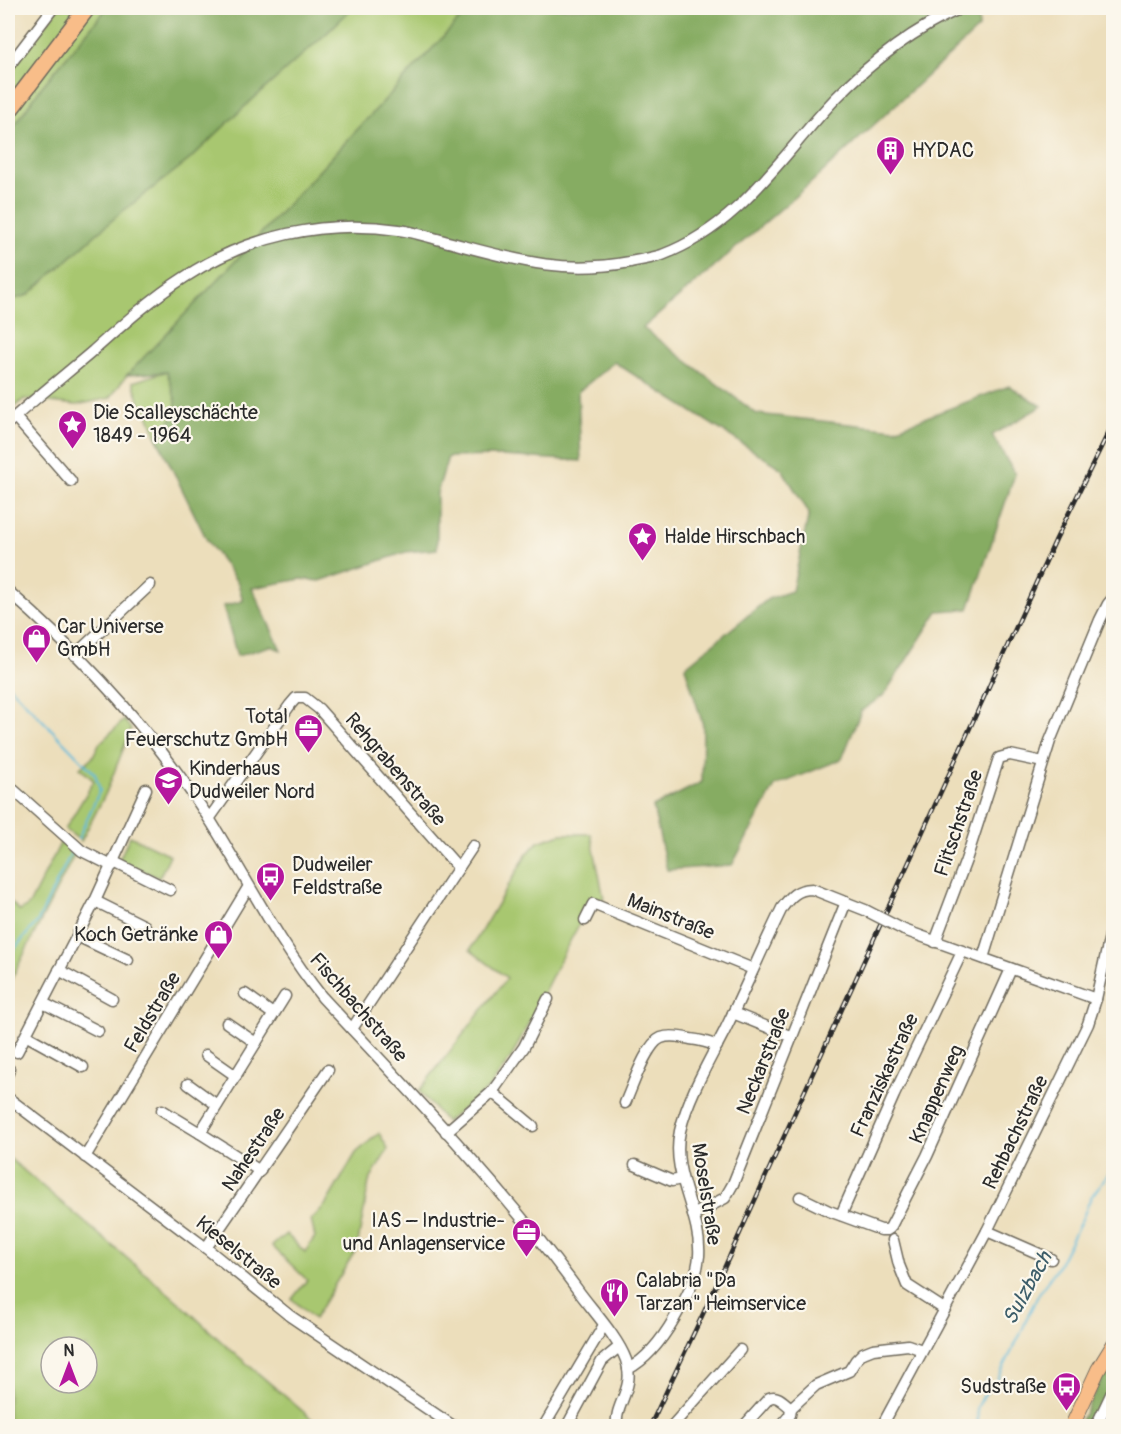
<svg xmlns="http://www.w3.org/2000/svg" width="1121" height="1434" font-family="Pangolin,sans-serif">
  <rect width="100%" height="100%" fill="#fbf7ec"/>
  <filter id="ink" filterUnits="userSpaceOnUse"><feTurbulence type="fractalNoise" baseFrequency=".0167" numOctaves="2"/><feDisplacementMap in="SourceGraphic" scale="12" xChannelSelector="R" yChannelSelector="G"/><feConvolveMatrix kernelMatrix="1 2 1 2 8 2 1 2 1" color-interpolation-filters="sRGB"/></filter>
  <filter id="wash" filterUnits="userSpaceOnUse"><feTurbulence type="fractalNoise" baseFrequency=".008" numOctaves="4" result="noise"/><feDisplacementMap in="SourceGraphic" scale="24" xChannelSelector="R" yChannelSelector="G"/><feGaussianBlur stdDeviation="1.35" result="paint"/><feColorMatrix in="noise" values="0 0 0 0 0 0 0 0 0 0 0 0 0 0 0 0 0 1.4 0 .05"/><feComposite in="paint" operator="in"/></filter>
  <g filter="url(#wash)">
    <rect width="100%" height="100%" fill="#ecdebb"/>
    <g fill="#a8c76f" stroke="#6a794d" stroke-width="1.5" fill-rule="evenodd">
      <path d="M58,8H107L40,89L8,135V74Z"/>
      <path d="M352,8H470L229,268L127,375L110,398L76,405L24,399L8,413V301L28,295L119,214L189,160L242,109L329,31Z"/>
      <path d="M167,371L176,401V413L157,438L145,406H141L133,382Z"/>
      <path d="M124,720L131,729L106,793L81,841L65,829L94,781L80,768L92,758L99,744Z"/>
      <path d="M561,834H591L604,899H593L563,954L512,1056L490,1087L446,1122L419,1091L507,978L470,950L527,854L538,842Z"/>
      <path d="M130,836L170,855L159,878L119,860Z"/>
      <path d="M62,840L76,851L8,986V899L20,911L29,905Z"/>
      <path d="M379,1133L388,1149L369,1182L357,1248L314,1319L292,1299L307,1280L272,1246L286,1234L305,1252L315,1237L311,1220L326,1204L356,1153Z"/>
      <path d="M8,1157L181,1304L225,1345L320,1426H8ZM51,1347H87V1383H51Z"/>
    </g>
    <g fill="#86ac62" stroke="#586c46" stroke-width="1.5">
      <path d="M107,8H352L329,31L242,109L189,160L119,214L28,295L8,301V135L40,89Z"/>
      <path d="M470,8H978L979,28L813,181L643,328L757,414L895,429L1009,386L1042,406L992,435L1015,474L969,609L938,611L884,695L861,711L842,759L775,786L732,865L667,870L653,807L702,782L703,725L685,667L768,599L792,591L809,513L782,469L614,362L578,392L581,461L502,456L448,457L437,493V549L406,552L320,581L301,579L252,588L281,650L270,646L237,656L223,606L243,601L238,583L207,540L157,438L176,413V401L167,372L127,375L229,268Z"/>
      <path d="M1113,1357V1426H1078Z"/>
    </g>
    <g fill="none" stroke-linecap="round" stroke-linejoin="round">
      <g stroke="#5dbadb" stroke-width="2">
        <path d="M8,685L95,774L100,790L78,839"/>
        <path d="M8,956L38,921L72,851"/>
        <path d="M976,1426L978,1419L977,1408L984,1395L997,1380L1021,1333L1029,1313L1041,1290L1057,1268L1083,1217L1091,1197L1114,1167"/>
      </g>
    </g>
  </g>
  <g filter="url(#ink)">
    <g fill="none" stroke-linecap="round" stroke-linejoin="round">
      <defs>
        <g id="minor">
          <path d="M8,67L53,8"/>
          <path d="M15,417L71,481"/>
          <path d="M8,423C35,398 65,375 93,351C122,325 152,298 185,277C247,236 325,219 399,230C415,232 432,238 448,242C513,259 562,275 630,262C640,260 652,258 662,255C741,225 780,157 835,99C872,61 914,29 961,8"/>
          <path d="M8,591C84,657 155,735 210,820C247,879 278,942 322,997C410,1092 501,1185 577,1289C592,1310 617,1336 626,1360C636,1389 614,1404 617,1426"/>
          <path d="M75,655L150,585"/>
          <path d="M8,785L82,851L112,866"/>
          <path d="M209,819L290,705L296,698H305L319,709L457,866"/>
          <path d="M114,862L170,890"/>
          <path d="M95,901L145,926"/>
          <path d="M585,920L593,904L753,969"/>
          <path d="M904,930L1096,999"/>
          <path d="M77,936L128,960"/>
          <path d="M935,942L966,860L999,758L1010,755L1043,762"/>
          <path d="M983,958L1050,741L1100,620L1108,604L1114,597"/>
          <path d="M59,970L112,999"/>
          <path d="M245,994L273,1014"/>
          <path d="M43,1003L98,1031"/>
          <path d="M733,1013L792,1037"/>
          <path d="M227,1023L256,1043"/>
          <path d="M352,1029L473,846"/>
          <path d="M27,1036L83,1067"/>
          <path d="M17,1052L95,901L146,789"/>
          <path d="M206,1055L236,1076"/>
          <path d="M8,1073L9,1069"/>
          <path d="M188,1084L217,1105"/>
          <path d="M492,1092L533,1126"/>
          <path d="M8,1098L206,1248L290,1316L453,1426"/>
          <path d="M625,1103C632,1088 646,1044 661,1038C669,1035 682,1037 690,1039C699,1040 708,1042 717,1046"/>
          <path d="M162,1110L200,1133"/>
          <path d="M446,1132L492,1092L524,1047L548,999"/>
          <path d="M85,1157L249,886"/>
          <path d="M635,1165L672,1181L682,1179"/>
          <path d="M260,1171L200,1133L285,996"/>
          <path d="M800,1197L829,1211L881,1230H887L890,1228L927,1156L1011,969"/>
          <path d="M693,1215L725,1198L733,1184L846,902"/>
          <path d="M841,1215L894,1095L962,952"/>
          <path d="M987,1231L1051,1259"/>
          <path d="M893,1240L899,1265L907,1285L944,1309"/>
          <path d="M206,1248L328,1070"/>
          <path d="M628,1369C647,1359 663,1338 674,1319C685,1300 697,1279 699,1256C702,1214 670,1175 680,1131C688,1097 708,1063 724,1032C744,991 762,949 782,908C790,897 797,889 812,889L865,910"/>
          <path d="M791,1408L816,1385L849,1371L856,1360L863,1353L873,1349L908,1345L922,1350"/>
          <path d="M544,1426L604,1325"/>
          <path d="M567,1426L602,1361L619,1347"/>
          <path d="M672,1426L740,1350"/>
          <path d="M744,1426L769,1398C778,1394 784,1403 791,1408L790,1415L781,1426"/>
          <path d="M882,1426L987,1231L1088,1024L1096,999L1114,918"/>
          <path d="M1096,1426L1114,1388"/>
        </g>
        <path id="major" d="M1072,1426L1098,1370L1114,1344"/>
        <path id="highway" d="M8,112L87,8"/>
      </defs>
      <use href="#minor" stroke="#6f6a5d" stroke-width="13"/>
      <use href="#major" stroke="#6f6a5d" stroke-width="16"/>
      <use href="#highway" stroke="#6f6a5d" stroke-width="19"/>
      <use href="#minor" stroke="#fff" stroke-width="10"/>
      <use href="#major" stroke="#f8bd89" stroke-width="14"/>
      <use href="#highway" stroke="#f8bd89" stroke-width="16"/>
      <defs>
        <path id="rail" d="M650,1426L710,1299L1056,539L1114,421"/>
      </defs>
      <use href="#rail" stroke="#2b2b2b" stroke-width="4.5"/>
      <use href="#rail" stroke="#fbf7ec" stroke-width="2" stroke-dasharray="7" stroke-linecap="butt"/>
      <defs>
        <path id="minor-bridge" d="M865,910L904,930"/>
      </defs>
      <use href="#minor-bridge" stroke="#6f6a5d" stroke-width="13" stroke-linecap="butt"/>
      <use href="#minor-bridge" stroke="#fff" stroke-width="10"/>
    </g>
  </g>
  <defs>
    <symbol id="building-pin" viewBox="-11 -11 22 30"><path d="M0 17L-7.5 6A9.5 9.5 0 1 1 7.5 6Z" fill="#b5179e" stroke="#fbf7ec"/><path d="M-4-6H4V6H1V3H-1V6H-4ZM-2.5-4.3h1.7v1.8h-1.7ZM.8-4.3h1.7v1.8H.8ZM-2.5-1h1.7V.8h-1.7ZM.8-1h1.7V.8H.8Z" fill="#fff"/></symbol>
    <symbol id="sight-pin" viewBox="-11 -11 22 30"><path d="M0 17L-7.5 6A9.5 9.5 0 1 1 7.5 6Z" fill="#b5179e" stroke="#fbf7ec"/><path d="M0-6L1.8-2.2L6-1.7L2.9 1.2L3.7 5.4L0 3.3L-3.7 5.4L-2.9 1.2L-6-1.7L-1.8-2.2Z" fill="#fff"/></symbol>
    <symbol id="shop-pin" viewBox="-11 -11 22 30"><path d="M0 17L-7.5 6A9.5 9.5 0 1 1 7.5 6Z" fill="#b5179e" stroke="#fbf7ec"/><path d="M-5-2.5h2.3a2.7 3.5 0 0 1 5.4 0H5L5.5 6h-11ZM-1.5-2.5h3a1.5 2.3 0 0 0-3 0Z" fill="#fff"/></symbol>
    <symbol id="office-pin" viewBox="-11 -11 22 30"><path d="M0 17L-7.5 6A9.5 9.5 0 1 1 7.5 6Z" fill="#b5179e" stroke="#fbf7ec"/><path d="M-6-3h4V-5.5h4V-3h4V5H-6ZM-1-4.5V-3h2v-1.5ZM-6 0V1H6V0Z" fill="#fff"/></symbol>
    <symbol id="school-pin" viewBox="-11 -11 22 30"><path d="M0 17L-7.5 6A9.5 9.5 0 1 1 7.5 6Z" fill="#b5179e" stroke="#fbf7ec"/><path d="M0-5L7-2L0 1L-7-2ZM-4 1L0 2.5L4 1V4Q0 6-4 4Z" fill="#fff"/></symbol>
    <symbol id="bus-pin" viewBox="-11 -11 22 30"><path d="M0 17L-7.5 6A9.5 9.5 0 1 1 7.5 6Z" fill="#b5179e" stroke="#fbf7ec"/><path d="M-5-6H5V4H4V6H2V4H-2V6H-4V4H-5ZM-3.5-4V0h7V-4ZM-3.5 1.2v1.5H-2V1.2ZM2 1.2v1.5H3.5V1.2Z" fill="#fff"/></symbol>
    <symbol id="restaurant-pin" viewBox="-11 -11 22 30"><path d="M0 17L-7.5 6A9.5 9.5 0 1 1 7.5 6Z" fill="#b5179e" stroke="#fbf7ec"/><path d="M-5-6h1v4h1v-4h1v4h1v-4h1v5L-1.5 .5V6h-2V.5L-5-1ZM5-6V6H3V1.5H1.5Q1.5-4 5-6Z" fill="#fff"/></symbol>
  </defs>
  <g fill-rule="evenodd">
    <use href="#building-pin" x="874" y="134" width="33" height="45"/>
    <use href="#sight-pin" x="56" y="408" width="33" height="45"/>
    <use href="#sight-pin" x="626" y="520" width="33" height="45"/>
    <use href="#shop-pin" x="20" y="622" width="33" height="45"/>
    <use href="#office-pin" x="292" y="712" width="33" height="45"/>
    <use href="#school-pin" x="152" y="764" width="33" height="45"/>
    <use href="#bus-pin" x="254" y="860" width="33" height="45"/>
    <use href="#shop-pin" x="202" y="918" width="33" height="45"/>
    <use href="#office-pin" x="510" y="1216" width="33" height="45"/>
    <use href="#restaurant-pin" x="598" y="1276" width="33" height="45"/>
    <use href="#bus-pin" x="1050" y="1370" width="33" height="45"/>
  </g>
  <g text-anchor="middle" stroke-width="4.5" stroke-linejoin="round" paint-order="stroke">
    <g font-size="20" fill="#2b2b2b" stroke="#fbf7ec" text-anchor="start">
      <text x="912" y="157">HYDAC</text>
      <text x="93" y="419">Die Scalleyschächte<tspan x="93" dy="23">1849 - 1964</tspan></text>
      <text x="664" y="543">Halde Hirschbach</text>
      <text x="57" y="633">Car Universe<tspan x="57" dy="23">GmbH</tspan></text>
      <text x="288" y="723" text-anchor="end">Total<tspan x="288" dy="23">Feuerschutz GmbH</tspan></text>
      <text x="189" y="775">Kinderhaus<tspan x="189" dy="23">Dudweiler Nord</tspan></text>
      <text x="292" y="871">Dudweiler<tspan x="292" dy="23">Feldstraße</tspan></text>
      <text x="198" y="941" text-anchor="end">Koch Getränke</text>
      <text x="505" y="1227" text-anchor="end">IAS – Industrie-<tspan x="505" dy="23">und Anlagenservice</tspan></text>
      <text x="636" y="1287">Calabria "Da<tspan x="636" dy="23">Tarzan" Heimservice</tspan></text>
      <text x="1046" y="1393" text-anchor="end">Sudstraße</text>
    </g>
    <g font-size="20" fill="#2b2b2b" stroke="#fbf7ec">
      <text transform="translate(396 769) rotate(49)" y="7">Rehgrabenstraße</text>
      <text transform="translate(958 823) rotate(-71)" y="7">Flitschstraße</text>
      <text transform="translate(671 916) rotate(22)" y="7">Mainstraße</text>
      <text transform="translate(359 1007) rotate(49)" y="7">Fischbachstraße</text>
      <text transform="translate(152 1012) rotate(-59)" y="7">Feldstraße</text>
      <text transform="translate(763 1061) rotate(-68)" y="7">Neckarstraße</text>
      <text transform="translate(884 1075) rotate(-65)" y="7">Franziskastraße</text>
      <text transform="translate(936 1094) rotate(-66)" y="7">Knappenweg</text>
      <text transform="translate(1015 1132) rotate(-64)" y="7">Rehbachstraße</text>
      <text transform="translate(253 1149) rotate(-56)" y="7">Nahestraße</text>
      <text transform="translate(707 1194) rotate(81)" y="7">Moselstraße</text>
      <text transform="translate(239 1252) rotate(39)" y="7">Kieselstraße</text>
    </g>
    <g font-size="21" font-style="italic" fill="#3c5d69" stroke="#fbf7ec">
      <text transform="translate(1027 1288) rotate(-61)" y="7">Sulzbach</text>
    </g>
  </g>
  <rect width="1121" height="1434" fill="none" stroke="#fbf7ec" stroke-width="30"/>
  <g transform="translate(69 1365)"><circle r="28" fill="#fbf7ec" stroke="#a8a59f" stroke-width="1.5"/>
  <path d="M0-4.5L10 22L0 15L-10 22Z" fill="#b5179e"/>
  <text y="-9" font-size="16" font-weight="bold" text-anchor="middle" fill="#2b2b2b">N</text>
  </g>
</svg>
